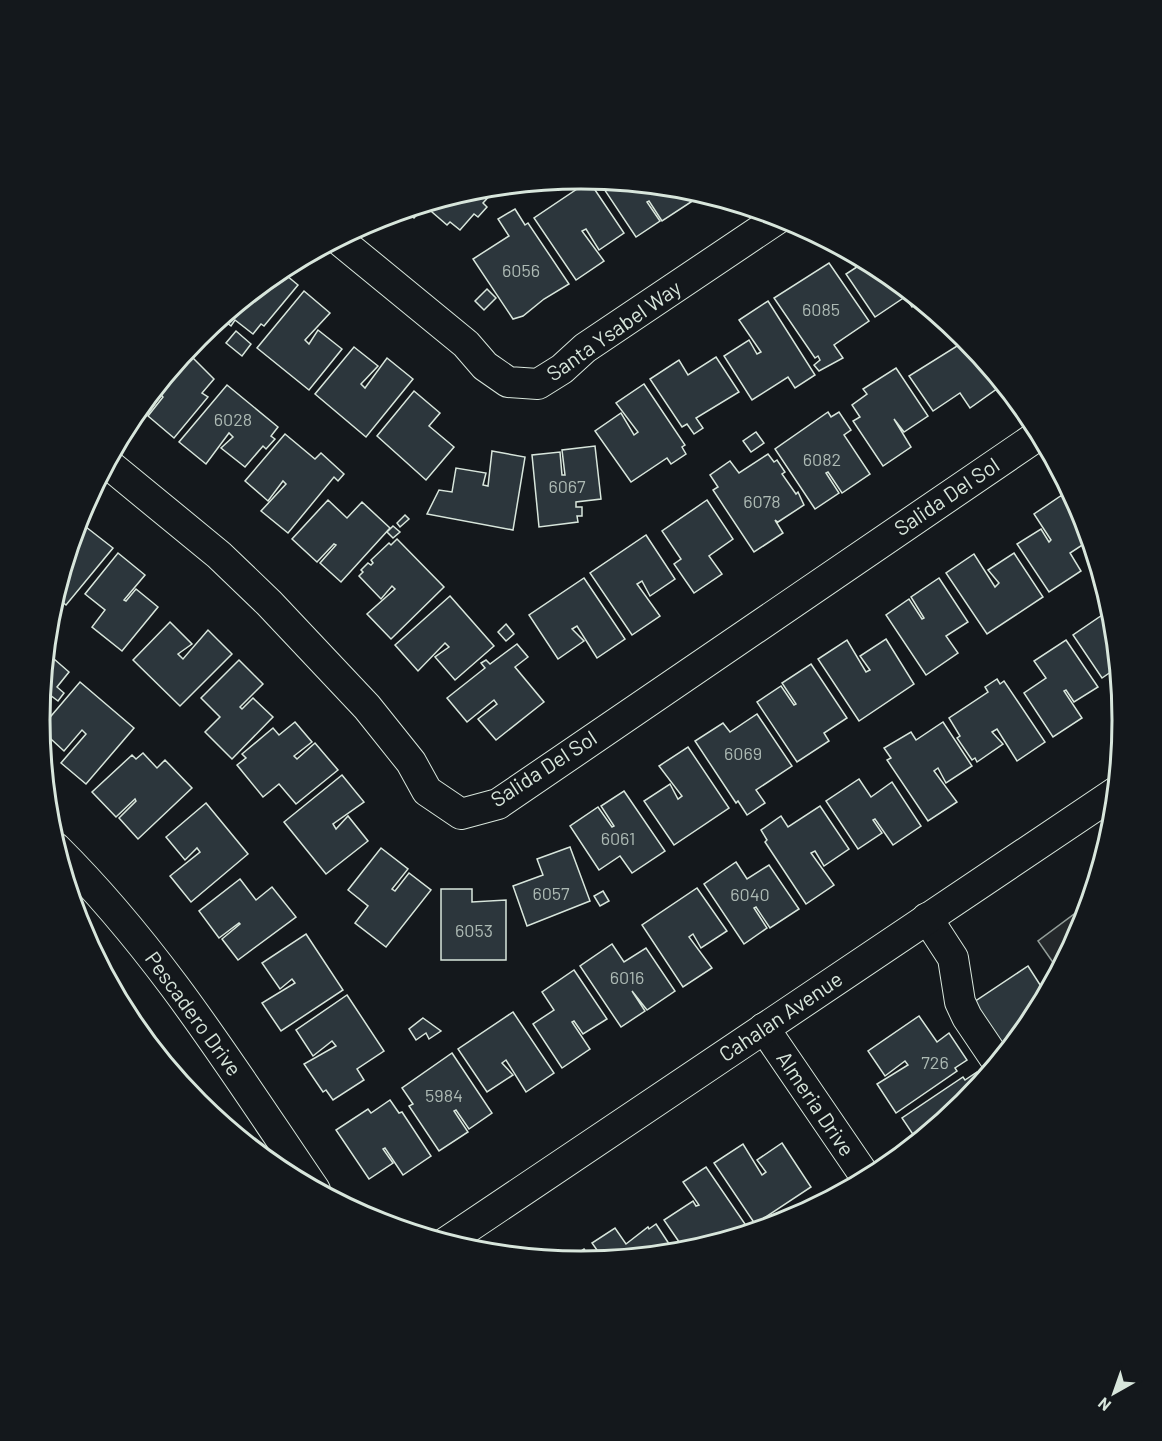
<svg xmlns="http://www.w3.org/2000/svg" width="1162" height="1441" font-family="Barlow,sans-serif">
  <rect width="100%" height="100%" fill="#14181c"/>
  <path fill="#24282b" stroke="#939e99" stroke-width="1.5" d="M1089,903L1082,928L1059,971L1038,941Z"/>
  <g fill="#2c363c" stroke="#d8e6dc" stroke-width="1.5">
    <path d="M598,180L681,188L691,202L662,221L649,201L647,202L660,221L636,237Z"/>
    <path d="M589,181L624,233L599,250L586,229L582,231L604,261L576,280L534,218Z"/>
    <path d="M486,188L492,193L483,203L487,207L478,217L474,214L460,230L450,222L447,225L425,206L414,218L405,210Z"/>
    <path d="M515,209L525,225L528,223L569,284L544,299L523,316L513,319L473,259L509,236L498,219Z"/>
    <path d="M866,261L879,271L882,270L920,301L912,307L905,297L875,317L846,274Z"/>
    <path d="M829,263L869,321L834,345L843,358L819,371L814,365L820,360L818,356L815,358L774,298Z"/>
    <path d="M280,270L298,285L264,326L261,324L253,334L235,320L231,326L221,318Z"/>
    <path d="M487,289L496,298L484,310L475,301Z"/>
    <path d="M304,291L330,313L305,340L309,344L318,330L342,349L309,390L257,348Z"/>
    <path d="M768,301L815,375L795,388L788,377L752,400L724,356L749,340L757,354L761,352L739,320Z"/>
    <path d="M236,331L251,344L242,356L226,343Z"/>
    <path d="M965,341L998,388L970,408L960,393L933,411L909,376Z"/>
    <path d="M354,347L378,366L361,384L365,388L387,358L413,379L366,437L315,394Z"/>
    <path d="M186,351L214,379L202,393L208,397L174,438L148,416L163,397L161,395L146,414L140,408Z"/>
    <path d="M716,357L739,392L696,418L703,428L694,434L687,424L682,427L650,379L679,360L688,375Z"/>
    <path d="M896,368L928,416L904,432L894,419L911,447L883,466L853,421L860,417L852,405L867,394L863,389Z"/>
    <path d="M644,384L685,445L682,447L686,454L671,464L667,458L631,482L595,431L621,413L634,435L638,432L616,403Z"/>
    <path d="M227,385L278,427L271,436L275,439L266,449L263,446L245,467L221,448L233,437L229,433L206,464L179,442Z"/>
    <path d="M414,391L440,413L429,426L454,447L426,480L377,436Z"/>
    <path d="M828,412L831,417L839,412L851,430L844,435L870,474L842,493L828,472L826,473L839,493L815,509L775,449Z"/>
    <path d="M756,432L764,443L751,452L743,441Z"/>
    <path d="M285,434L315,459L321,453L344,474L338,481L334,477L288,533L261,511L286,484L283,481L268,501L245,481Z"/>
    <path d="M595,446L601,499L576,502V507H582V516H577L578,522L539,527L532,455L560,452L562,475H565L562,450Z"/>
    <path d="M492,451L525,457L513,530L427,514L439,490L452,492L456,468L486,473L483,485L488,486Z"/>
    <path d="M768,454L774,462L777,460L785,472L782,474L796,494L798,492L804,505L778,522L775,520L783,533L754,552L713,490L718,487L710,475L730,461L739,473Z"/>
    <path d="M1062,495L1090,540L1070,553L1081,571L1049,592L1017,544L1041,529L1049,542L1051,540L1034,514Z"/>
    <path d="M328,500L347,518L362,502L390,528L341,582L320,563L336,545L334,544L317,562L292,539Z"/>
    <path d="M707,500L733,539L709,556L722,574L694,593L674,564L681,559L662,531Z"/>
    <path d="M405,515L409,519L400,527L397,523Z"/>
    <path d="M393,526L400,532L393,538L387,532Z"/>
    <path d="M86,527L113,548L66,605L55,596L70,546Z"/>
    <path d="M646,535L675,579L650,596L642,581L637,584L660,616L632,635L590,573Z"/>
    <path d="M397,539L444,587L391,639L367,614L395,589L392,586L381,599L359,576L363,572L361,570L368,563L371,565L373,563L371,560L389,543L391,545Z"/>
    <path d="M118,553L145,575L124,600L126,601L136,589L158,607L122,651L92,627L105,610L85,594Z"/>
    <path d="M1014,553L1043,597L987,634L946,573L974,554L995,587L999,583L988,570Z"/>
    <path d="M584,578L625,639L597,658L577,626L572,629L584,641L558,659L529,615Z"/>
    <path d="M939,578L968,622L946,636L958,653L926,675L886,615L909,599L922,619L924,618L911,597Z"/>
    <path d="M450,596L494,646L455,680L435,657L449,647L445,643L418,671L395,645Z"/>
    <path d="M1111,609L1118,667L1102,678L1073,635Z"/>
    <path d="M170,622L192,644L178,654L183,659L208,630L232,654L180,706L133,660Z"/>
    <path d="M506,624L514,634L506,641L498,632Z"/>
    <path d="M886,639L914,684L859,721L818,659L847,640L866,672L870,670L860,656Z"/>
    <path d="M1066,640L1098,687L1074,702L1066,690L1064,691L1082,718L1053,737L1024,693L1046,678L1034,661Z"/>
    <path d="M517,644L528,657L515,667L544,702L496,740L478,719L497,704L494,700L467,722L447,698L485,668L481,663L486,660L490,664Z"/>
    <path d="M46,652L69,672L57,687L64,693L58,701L50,695L40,708Z"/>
    <path d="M239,660L263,684L240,707L242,709L253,698L273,717L232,759L205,732L220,717L201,698Z"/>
    <path d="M811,664L847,718L824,733L829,741L797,762L757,702L781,686L794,705L796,704L782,683Z"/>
    <path d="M997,679L1000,684L1004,681L1045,742L1017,761L997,729L992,732L1003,744L977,762L975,758L972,760L957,738L960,736L949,718L988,692L985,687Z"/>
    <path d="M80,682L134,728L86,784L61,763L86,734L82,730L64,751L40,729Z"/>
    <path d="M757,714L792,766L756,790L765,803L747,815L738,801L736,803L695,741L723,723L730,732Z"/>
    <path d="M295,722L312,742L294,756L297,759L315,743L338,770L296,804L279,784L263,797L237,765L246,758L242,754L273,728L279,735Z"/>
    <path d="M943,722L972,766L946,783L938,768L934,771L957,802L928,821L887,760L891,758L884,748L911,732L916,740Z"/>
    <path d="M688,747L729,808L674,845L644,801L670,784L678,799L682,796L659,766Z"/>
    <path d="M143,753L157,768L165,760L192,788L138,839L119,818L136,801L135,799L116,817L92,792L132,755L136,759Z"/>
    <path d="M342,775L364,802L333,824L336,829L348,816L368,841L326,874L284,822Z"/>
    <path d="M859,779L871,797L892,782L921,826L893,845L875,819L873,820L882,833L858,849L826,801Z"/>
    <path d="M624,791L665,851L632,873L620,856L599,870L570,826L598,807L612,827L614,826L601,806Z"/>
    <path d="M206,803L248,854L191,902L170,876L200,852L197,848L185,860L166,837Z"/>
    <path d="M820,806L849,849L824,866L815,851L811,853L834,885L806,904L765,842L767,840L761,830L781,816L788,827Z"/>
    <path d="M570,847L590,901L527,926L513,886L543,875L537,859Z"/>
    <path d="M381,848L408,869L392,889L395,891L409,873L431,890L386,947L355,923L368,906L348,890Z"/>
    <path d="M736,862L747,879L769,865L799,909L770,928L756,907L754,908L767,928L744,944L704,884Z"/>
    <path d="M240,879L256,900L272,887L296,917L238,960L222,939L240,924L239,923L219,938L199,911Z"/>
    <path d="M697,888L727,931L701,948L693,934L689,937L712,968L683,987L642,925Z"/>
    <path d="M441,889H472V902L506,900V960H441Z"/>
    <path d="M603,891L609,901L600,906L594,896Z"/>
    <path d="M306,934L343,990L281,1031L262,1003L295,983L292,979L280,989L262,963Z"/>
    <path d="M612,944L624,962L646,948L675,991L647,1010L632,991L645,1011L621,1027L580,966Z"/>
    <path d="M1028,966L1046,994L1031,1022L1007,1051L974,1002Z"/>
    <path d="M574,970L607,1019L583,1034L574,1021L572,1022L590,1049L562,1068L533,1024L554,1010L542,992Z"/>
    <path d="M347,995L384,1051L357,1069L364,1080L333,1100L326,1090L323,1092L304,1064L336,1046L332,1041L313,1056L296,1030Z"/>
    <path d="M513,1012L554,1073L526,1092L506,1060L502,1063L513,1075L487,1092L458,1049Z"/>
    <path d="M919,1016L937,1042L949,1033L967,1060L955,1068L957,1071L896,1113L877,1084L908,1065L905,1061L885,1076L868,1051Z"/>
    <path d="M423,1018L441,1031L429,1039L426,1033L416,1040L409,1029Z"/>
    <path d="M452,1053L492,1113L469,1129L456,1110L454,1111L468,1132L439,1151L409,1106L413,1104L402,1088Z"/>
    <path d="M977,1072L983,1081L964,1104L918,1142L902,1118L963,1077L965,1080Z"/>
    <path d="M390,1100L399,1113L402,1112L431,1156L403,1175L385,1148L383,1149L393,1163L369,1179L336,1130L368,1109L371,1113Z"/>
    <path d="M782,1143L811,1187L755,1224L714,1163L743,1144L762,1175L766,1172L757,1160Z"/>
    <path d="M706,1167L745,1224L732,1233L735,1237L686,1252L664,1220L693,1201L696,1206L699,1205L683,1182Z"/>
    <path d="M656,1224L675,1253L604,1260L592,1243L615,1228L626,1244L648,1227L649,1229Z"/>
    <path d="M584,1249L592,1261H566Z"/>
  </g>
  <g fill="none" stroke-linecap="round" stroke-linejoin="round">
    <defs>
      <g id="minor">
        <path d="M338,239L466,344L485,366L508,382L538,384L562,369L585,348L780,217"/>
        <path d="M107,463L219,555L269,603L367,707L411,762L427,791L461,814L498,804L1040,434"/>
        <path d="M56,848C159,950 234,1071 315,1190"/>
        <path d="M927,918L953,958L960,1002L967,1017L998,1063"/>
        <path d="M764,1028L867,1179"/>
        <path d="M445,1243L1116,792"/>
      </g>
    </defs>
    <use href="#minor" stroke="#d8e6dc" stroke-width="32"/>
    <use href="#minor" stroke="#14181c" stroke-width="30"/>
  </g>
  <g text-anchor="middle" stroke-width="4.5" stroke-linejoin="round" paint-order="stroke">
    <g font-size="18" fill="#adbab4">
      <text x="521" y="277">6056</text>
      <text x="821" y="316">6085</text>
      <text x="233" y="426">6028</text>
      <text x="822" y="466">6082</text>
      <text x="567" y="493">6067</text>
      <text x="762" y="508">6078</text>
      <text x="743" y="760">6069</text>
      <text x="618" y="845">6061</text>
      <text x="551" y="900">6057</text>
      <text x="750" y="901">6040</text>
      <text x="474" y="937">6053</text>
      <text x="627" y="984">6016</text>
      <text x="935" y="1069">726</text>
      <text x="444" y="1102">5984</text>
    </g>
    <g font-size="21" fill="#d8e6dc" stroke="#14181c">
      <text transform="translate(614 331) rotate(-35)" y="7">Santa Ysabel Way</text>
      <text transform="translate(947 497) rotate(-34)" y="7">Salida Del Sol</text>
      <text transform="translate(544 769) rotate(-33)" y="7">Salida Del Sol</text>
      <text transform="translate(193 1014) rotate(54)" y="7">Pescadero Drive</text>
      <text transform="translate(781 1017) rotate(-34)" y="7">Cahalan Avenue</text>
      <text transform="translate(815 1104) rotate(56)" y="7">Almeria Drive</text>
    </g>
  </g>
  <path d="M0 0H1162V1441H0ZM50 720a531 531 0 1 1 1062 0a531 531 0 1 1-1062 0Z" fill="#14181c" fill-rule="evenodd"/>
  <path fill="none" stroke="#d8e6dc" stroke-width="3" d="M50 720a531 531 0 1 1 1062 0a531 531 0 1 1-1062 0Z"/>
  <g transform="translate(1114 1393) rotate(220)" stroke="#14181c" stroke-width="4.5" paint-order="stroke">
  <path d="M0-4.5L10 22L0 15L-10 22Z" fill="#d8e6dc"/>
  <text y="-9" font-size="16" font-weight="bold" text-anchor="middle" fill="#d8e6dc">N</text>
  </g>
</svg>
